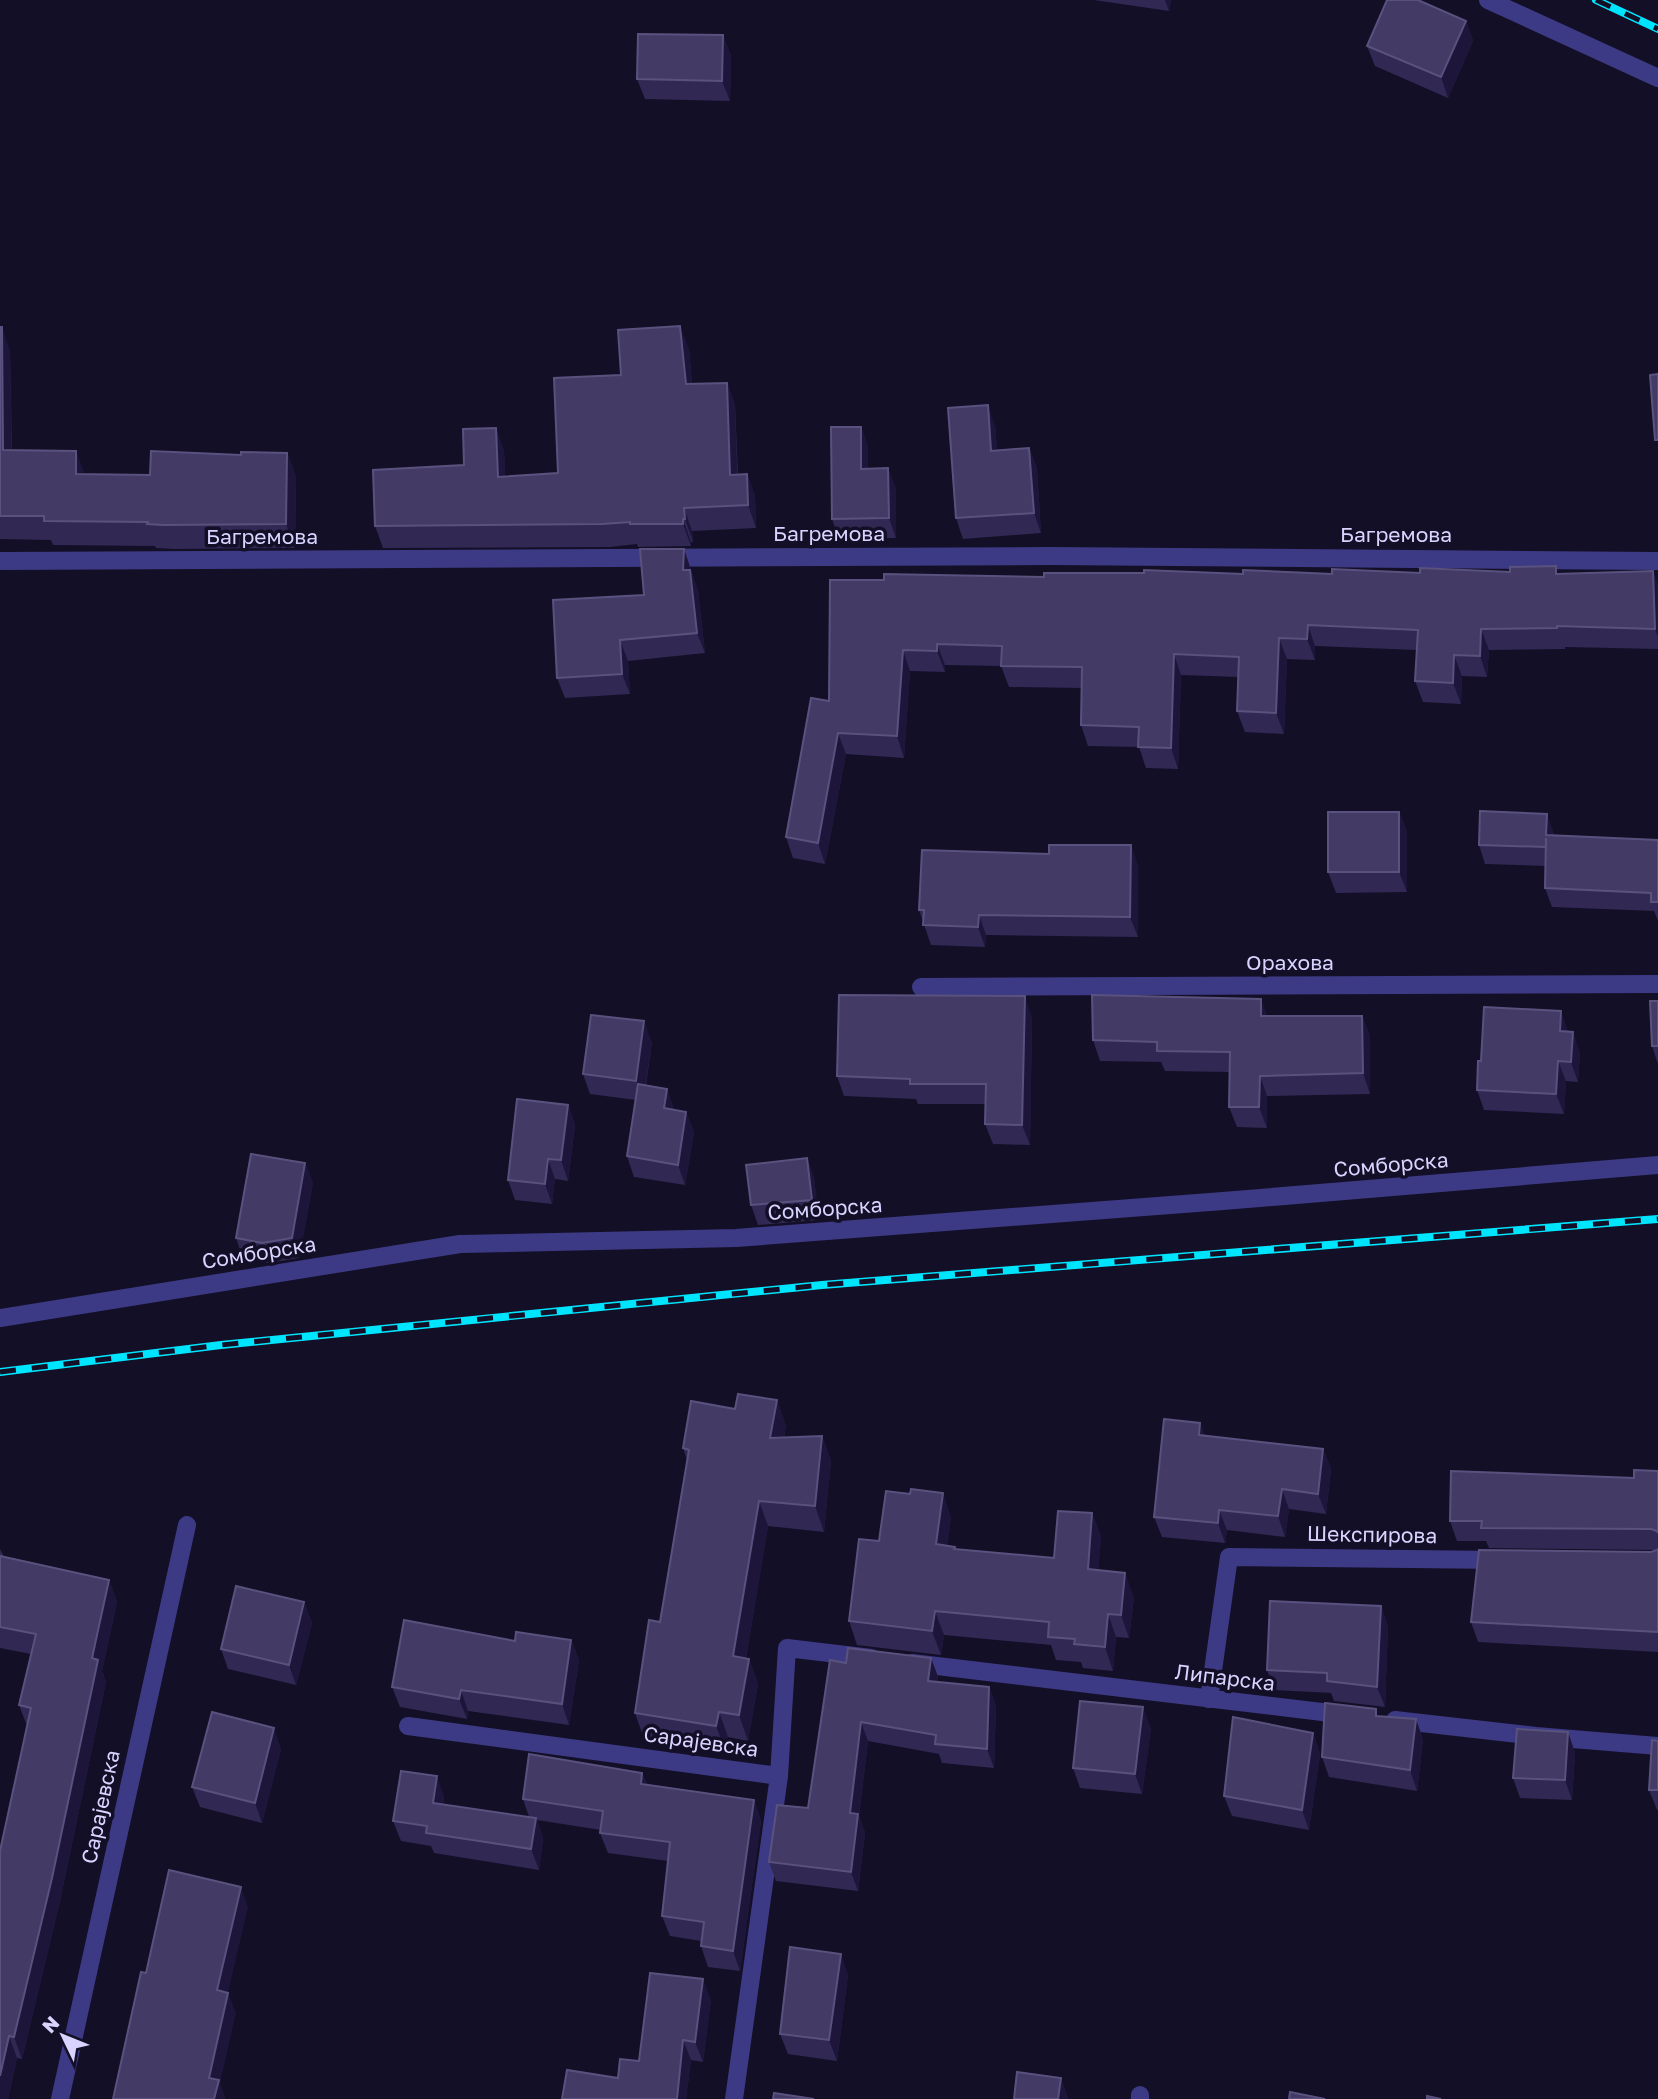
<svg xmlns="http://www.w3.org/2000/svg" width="1658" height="2099" font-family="'Golos Text',sans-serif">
  <rect width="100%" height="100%" fill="#130f26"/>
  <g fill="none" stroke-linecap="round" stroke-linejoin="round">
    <path stroke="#3d3a85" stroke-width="18" d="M1140,2099V2095"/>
    <g stroke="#3d3a85" stroke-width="18">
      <path d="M1488,0L1658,78"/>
      <path d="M0,561L1049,556L1658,561"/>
      <path d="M921,987L1658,984"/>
      <path d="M0,1318L460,1244L736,1238L1223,1201L1658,1165"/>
      <path d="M912,1663L1347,1715"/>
      <path d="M1209,1699L1229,1557L1502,1560"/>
      <path d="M1395,1720L1536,1736L1658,1746"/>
      <path d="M408,1726L779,1776"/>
      <path d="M60,2099L187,1525"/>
      <path d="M734,2099L779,1776L787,1648L871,1658"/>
    </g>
    <defs>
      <g id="rail">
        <path d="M1596,0L1658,29"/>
        <path d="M0,1372L221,1345L822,1285L1658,1219"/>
      </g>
    </defs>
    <use href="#rail" stroke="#00e5ff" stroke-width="8"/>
    <use href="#rail" stroke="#130f26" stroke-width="5" stroke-dasharray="16" stroke-linecap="butt"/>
  </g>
  <g fill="#312854">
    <path d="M1094,0H1171L1169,11Z"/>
    <path d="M1466,21L1473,41L1448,98L1375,66L1367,46Z"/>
    <path d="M723,35L731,56L730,101L645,99L637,79Z"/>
    <path d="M0,327L10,351L12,450L76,451L84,474L150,475L241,455L287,453L296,477L295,548L173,549L156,548L155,546L53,545L51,540L0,539Z"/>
    <path d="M689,349L692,384L727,383L735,405L738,474H747L755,496L756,528L692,531L693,542H691V546L638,547L637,544L610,547L383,548L375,526L464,465L504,450L505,476L558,473L621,375Z"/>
    <path d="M995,425L997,450L1029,448L1037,468L1041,533L963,539L956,518Z"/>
    <path d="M861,427L868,447V469L896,488V538L839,539L832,519Z"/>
    <path d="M684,549L698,591L705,653L628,661L630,694L565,698L557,678L644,595Z"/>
    <path d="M1420,573L1559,574L1658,584V649L1565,647V649L1489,650L1487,677L1462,676L1461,704L1423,702L1415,681L1417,650L1315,646V660L1287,659L1284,734L1245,732L1237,711L1238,677L1181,675L1178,769L1146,768L1139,747L1088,746L1081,725V688L1009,687L1001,666L945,665V672L910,671L904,758L846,754L825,864L793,858L786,837L829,701L884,580L1243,574Z"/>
    <path d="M1399,812L1407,832V892L1336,893L1328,872Z"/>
    <path d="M1554,833V835L1658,840V921L1654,911L1552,907L1545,888V866L1485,864L1479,845Z"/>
    <path d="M1138,865V937L986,935L985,947L931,945L919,910Z"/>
    <path d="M1658,1001V1064L1652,1046Z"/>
    <path d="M1268,1016H1362L1370,1036V1094L1267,1096V1128L1237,1127L1229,1107L1230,1072L1165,1071L1161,1062L1100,1061L1093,1040Z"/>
    <path d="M1032,1017L1030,1145L993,1144L985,1124L986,1104H918L916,1099L844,1096L837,1076Z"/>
    <path d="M1568,1031L1580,1052L1578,1082L1566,1081L1564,1114L1484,1110L1477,1090L1481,1061Z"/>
    <path d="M652,1042L646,1085L667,1089L674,1110L686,1112L694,1132L685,1185L634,1177L627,1156L636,1100L590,1094L583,1074Z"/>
    <path d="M568,1105L575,1125L568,1181L555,1179L552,1204L515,1200L508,1180Z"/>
    <path d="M807,1158L814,1178L819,1220L758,1225L751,1205Z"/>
    <path d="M305,1163L313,1183L299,1258L269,1263L243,1259L236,1238Z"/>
    <path d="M777,1400L786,1426L784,1437L822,1436L831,1461L824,1532L768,1526L746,1658L749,1659L758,1684L748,1741L728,1737L726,1752L644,1739L635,1713L660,1622L687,1460L683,1448L735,1409Z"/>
    <path d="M1200,1423L1205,1436L1323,1449L1331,1469L1326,1514L1289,1509L1285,1537L1227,1530L1225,1543L1162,1537L1154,1517Z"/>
    <path d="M1658,1471V1652L1478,1642L1471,1622L1657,1550L1489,1548L1486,1541H1457L1450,1521L1634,1478Z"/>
    <path d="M1092,1513L1101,1537L1098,1570L1134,1597L1129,1638L1116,1637L1113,1671L1083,1668L1081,1662L1056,1660L1051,1645L944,1635L941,1655L857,1645L849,1621L879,1541L951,1517L947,1546L956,1549L1054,1558Z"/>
    <path d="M0,1549L4,1557L109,1580L117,1602L102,1671L106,1682L60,1901L22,2059L17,2058L8,2099H0L27,1726L19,1705L31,1654L0,1648Z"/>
    <path d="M304,1602L312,1623L296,1685L228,1669L221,1649Z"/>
    <path d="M1381,1606L1388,1626L1385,1707L1334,1701L1331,1693L1274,1690L1267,1670Z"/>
    <path d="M571,1640L579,1660L569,1725L468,1711L467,1719L400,1707L392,1687L515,1641Z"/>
    <path d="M931,1658L938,1677L937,1682L989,1687L996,1706L994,1768L942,1763L939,1754L868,1741L859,1816L865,1833L858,1891L776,1881L769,1862L808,1808L846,1663Z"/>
    <path d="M1379,1716L1423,1739L1417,1791L1329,1777L1322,1757Z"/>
    <path d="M1151,1728L1142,1794L1080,1788L1073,1768Z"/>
    <path d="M1568,1732L1575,1753L1572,1800L1520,1798L1513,1778Z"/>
    <path d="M1313,1733L1320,1754L1309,1830L1232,1816L1224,1796Z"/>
    <path d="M1658,1741V1810H1657L1649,1790Z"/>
    <path d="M281,1749L262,1823L200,1807L192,1787Z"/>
    <path d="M642,1773L647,1784L754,1800L761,1821L740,1971L708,1967L701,1946V1941L670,1936L662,1916L668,1861L608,1853L600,1833L601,1830L537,1820L543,1838L539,1870L434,1853L431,1846L401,1841L393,1821L444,1796L443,1805L529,1817L523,1799Z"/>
    <path d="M848,1974L837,2061L788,2054L780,2034Z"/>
    <path d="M711,2000L703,2062L691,2060L686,2099H562L618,2078L639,2061Z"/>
  </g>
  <g fill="#1d163a">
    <path d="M1165,0H1171L1169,11Z"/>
    <path d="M1466,21L1473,41L1448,98L1441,77Z"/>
    <path d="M723,35L731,56L730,101L722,81Z"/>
    <path d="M680,326L689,349L694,407L686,384Z"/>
    <path d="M2,327L10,351L12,474L3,450Z"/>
    <path d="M727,383L735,405L738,497L730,475Z"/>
    <path d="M988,405L995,425L999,471L991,451Z"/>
    <path d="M861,427L868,447V489L861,469Z"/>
    <path d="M496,428L504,450L506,499L498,477Z"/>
    <path d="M1029,448L1037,468L1041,533L1034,513Z"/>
    <path d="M76,451L85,475L76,474Z"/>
    <path d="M287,453L296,477L295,548L286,524Z"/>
    <path d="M888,468L896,488V538L889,518Z"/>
    <path d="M747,474L755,496L756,528L748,505Z"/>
    <path d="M684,508L692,531L693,542L685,519Z"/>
    <path d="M683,519L691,542V546L683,524Z"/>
    <path d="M684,549L698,591L705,653L697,633L683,570Z"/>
    <path d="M1653,571L1658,584V637L1655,629Z"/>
    <path d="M1308,625L1315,646V660L1307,639Z"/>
    <path d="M1481,629L1489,650L1487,677L1480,656Z"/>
    <path d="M1279,638L1287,659L1284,734L1276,713Z"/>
    <path d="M620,640L628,661L630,694L622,674Z"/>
    <path d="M937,644L945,665V672L937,651Z"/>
    <path d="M903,650L910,671L904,758L897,736Z"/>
    <path d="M1174,654L1181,675L1178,769L1171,748Z"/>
    <path d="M1454,655L1462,676L1461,704L1453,683Z"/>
    <path d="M838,733L846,754L825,864L818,843Z"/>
    <path d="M1399,812L1407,832V892L1399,872Z"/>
    <path d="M1547,814L1554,833L1553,854L1546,835Z"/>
    <path d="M1131,845L1138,865V937L1130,917Z"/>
    <path d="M979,915L986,935L985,947L978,927Z"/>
    <path d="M1025,996L1032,1017L1030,1145L1022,1125Z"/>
    <path d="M1261,999L1269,1020L1261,1016Z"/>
    <path d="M1561,1011L1568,1031H1560Z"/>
    <path d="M1362,1016L1370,1036V1094L1363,1073Z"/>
    <path d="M644,1021L652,1042L643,1101L636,1081Z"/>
    <path d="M1573,1032L1580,1052L1578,1082L1571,1062Z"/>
    <path d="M1558,1061L1566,1081L1564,1114L1556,1094Z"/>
    <path d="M1260,1076L1267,1096V1128L1259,1107Z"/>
    <path d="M667,1089L674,1109L671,1129L664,1108Z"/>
    <path d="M568,1105L575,1125L568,1181L561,1160Z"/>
    <path d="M686,1112L694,1132L685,1185L678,1165Z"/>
    <path d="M807,1158L814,1178L819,1220L812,1200Z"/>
    <path d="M548,1159L555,1179L552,1204L545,1184Z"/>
    <path d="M305,1163L313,1183L299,1258L292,1238Z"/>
    <path d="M777,1400L786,1426L779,1463L770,1438Z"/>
    <path d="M1200,1423L1208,1443L1199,1435Z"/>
    <path d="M822,1436L831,1461L824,1532L815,1506Z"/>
    <path d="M1323,1449L1331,1469L1326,1514L1318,1494Z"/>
    <path d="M1282,1489L1289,1509L1285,1537L1278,1516Z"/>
    <path d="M943,1493L951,1517L945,1568L936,1544Z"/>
    <path d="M759,1501L768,1526L742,1681L733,1656Z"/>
    <path d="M1219,1510L1227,1530L1225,1543L1218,1523Z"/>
    <path d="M1092,1513L1101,1537L1097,1593L1088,1569Z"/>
    <path d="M1125,1573L1134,1597L1129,1638L1121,1615Z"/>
    <path d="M109,1580L117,1602L102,1671L106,1682L60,1901L22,2059L14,2037Z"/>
    <path d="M304,1602L312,1623L296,1685L289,1665Z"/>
    <path d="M1381,1606L1388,1626L1385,1707L1377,1687Z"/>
    <path d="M935,1611L944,1635L941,1655L932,1631Z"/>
    <path d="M1108,1614L1116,1637L1113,1671L1105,1647Z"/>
    <path d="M571,1640L579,1660L569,1725L562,1704Z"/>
    <path d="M931,1658L938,1677L935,1700L928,1681Z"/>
    <path d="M749,1659L758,1684L748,1741L739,1715Z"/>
    <path d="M989,1687L996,1706L994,1768L987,1749Z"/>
    <path d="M461,1690L468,1711L467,1719L459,1699Z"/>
    <path d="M1143,1707L1151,1728L1142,1794L1135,1774Z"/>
    <path d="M719,1712L728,1737L726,1752L716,1726Z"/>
    <path d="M1416,1719L1423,1739L1417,1791L1410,1770Z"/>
    <path d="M861,1722L868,1741L859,1816L865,1833L858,1891L851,1872L850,1813Z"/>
    <path d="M274,1728L281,1749L262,1823L255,1803Z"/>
    <path d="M1568,1732L1575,1753L1572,1800L1565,1780Z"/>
    <path d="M1313,1733L1320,1754L1309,1830L1302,1810Z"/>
    <path d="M642,1773L650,1793L641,1784Z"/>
    <path d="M437,1776L444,1796L440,1823L433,1803Z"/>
    <path d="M754,1800L761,1821L740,1971L733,1951Z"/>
    <path d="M536,1818L543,1838L539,1870L531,1849Z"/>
    <path d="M241,1887L248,1907L224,2010L217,1990Z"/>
    <path d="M841,1954L848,1974L837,2061L829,2040Z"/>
    <path d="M703,1979L711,2000L703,2062L695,2042Z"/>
    <path d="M228,1993L236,2013L220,2083L226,2099H214L209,2078Z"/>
    <path d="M9,2036L17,2058L8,2099H0V2076Z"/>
    <path d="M683,2040L691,2060L686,2099H677Z"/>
    <path d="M1061,2078L1069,2099H1058Z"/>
  </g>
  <g fill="#433a66" stroke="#5a527e" stroke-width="2">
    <path d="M1387,0H1418L1466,21L1441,77L1367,46Z"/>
    <path d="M638,34L723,35L722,81L637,79Z"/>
    <path d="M680,326L686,384L727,383L730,475L747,474L748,505L684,508L685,519H683V524H630V522L602,524L375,526L373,470L464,465L463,429L496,428L498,477L558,473L554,378L621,375L618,330Z"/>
    <path d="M0,327H2L3,450L76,451V474L150,475L151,451L241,455V452L287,453L286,524L164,525L147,524L148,522L44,521V516H0Z"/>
    <path d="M1658,374V440H1655L1650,375Z"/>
    <path d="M988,405L991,451L1029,448L1034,513L956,518L948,408Z"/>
    <path d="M831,427H861V469L888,468L889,518L832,519Z"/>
    <path d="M640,549H684L683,570H690L697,633L620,640L622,674L557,678L553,600L644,595Z"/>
    <path d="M1556,566V574L1653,571L1655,629L1557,626V628L1481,629L1480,656L1454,655L1453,683L1415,681L1418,630L1308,625L1307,639L1279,638L1276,713L1237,711L1239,657L1174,654L1171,748L1138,747L1139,727L1081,725L1082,667L1001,666L1002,646L937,644V651L903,650L897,736L838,733L818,843L786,837L811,698L829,701L830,580H884V574L1044,577V573H1144V570L1243,574V570L1332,574V569L1420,573V568L1510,572V567Z"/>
    <path d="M1480,811L1547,814L1546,835L1658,840V902H1651V893L1545,888L1546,838V847L1479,845Z"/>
    <rect x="1328" y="812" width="71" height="60"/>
    <path d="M1049,845H1131L1130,917L979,915L978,927L923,925L924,910H919L922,850L1049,854Z"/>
    <path d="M839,995L1025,996L1022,1125L985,1124L986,1084H910V1079L837,1076Z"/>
    <path d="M1092,995L1261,999V1016H1362L1363,1073L1260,1076L1259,1107H1229L1230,1052L1157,1051V1042L1093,1040Z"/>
    <path d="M1650,1001H1658V1046H1652Z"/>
    <path d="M1484,1007L1561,1011L1560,1031L1573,1032L1571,1062L1558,1061L1556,1094L1477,1090L1478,1061H1481Z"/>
    <path d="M591,1015L644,1021L636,1081L583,1074Z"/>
    <path d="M638,1084L667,1089L664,1108L686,1112L678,1165L627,1156Z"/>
    <path d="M517,1099L568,1105L561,1160L548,1159L545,1184L508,1180Z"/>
    <path d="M251,1154L305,1163L292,1238L262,1243L236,1238Z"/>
    <path d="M807,1158L812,1200L751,1205L746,1165Z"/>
    <path d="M738,1394L777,1400L770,1438L822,1436L815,1506L759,1501L733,1656L749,1659L739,1715L719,1712L716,1726L635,1713L649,1620L660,1622L689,1450L683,1448L691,1401L735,1409Z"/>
    <path d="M1164,1419L1200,1423L1199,1435L1323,1449L1318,1494L1282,1489L1278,1516L1219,1510L1218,1523L1154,1517Z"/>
    <path d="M1634,1470L1658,1471V1533L1657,1531L1651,1529L1481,1528L1482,1521H1450L1451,1471L1634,1478Z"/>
    <path d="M911,1489L943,1493L936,1544L955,1547L954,1549L1054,1558L1058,1511L1092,1513L1088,1569L1125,1573L1121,1615L1108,1614L1105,1647L1074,1644L1075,1639L1048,1637L1049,1622L935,1611L932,1631L849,1621L859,1539L879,1541L886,1491L910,1494Z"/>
    <path d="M1658,1549V1632L1471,1622L1479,1550L1651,1552L1657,1550Z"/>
    <path d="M0,1556L109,1580L92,1658L98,1660L52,1878L14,2037L9,2036L0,2076V1851L31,1708L19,1705L36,1634L0,1627Z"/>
    <path d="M236,1586L304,1602L289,1665L221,1649Z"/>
    <path d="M1270,1601L1381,1606L1377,1687L1327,1681V1673L1267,1670Z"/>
    <path d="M404,1620L515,1641L516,1632L571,1640L562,1704L461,1690L459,1699L392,1687Z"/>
    <path d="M848,1648L931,1658L928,1681L989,1687L987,1749L935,1744L936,1735L861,1722L850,1813L858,1814L851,1872L769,1862L777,1805L808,1808L830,1660L846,1663Z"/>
    <path d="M1080,1701L1143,1707L1135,1774L1073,1768Z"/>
    <path d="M1325,1703L1376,1709V1716L1416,1719L1410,1770L1322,1757Z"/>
    <path d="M212,1712L274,1728L255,1803L192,1787Z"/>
    <path d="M1233,1717L1313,1733L1302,1810L1224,1796Z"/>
    <path d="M1517,1729L1568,1732L1565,1780L1513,1778Z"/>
    <path d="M1652,1740L1658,1741V1790H1649Z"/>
    <path d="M529,1754L642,1773L641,1784L754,1800L733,1951L701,1946L704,1922L662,1916L670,1842L600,1833L603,1811L523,1799Z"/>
    <path d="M401,1771L437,1776L433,1803L536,1818L531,1849L426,1833L427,1826L393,1821Z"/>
    <path d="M169,1870L241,1887L217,1990L228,1993L209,2078L219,2080L214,2099H113L141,1972L146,1973Z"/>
    <path d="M790,1947L841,1954L829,2040L780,2034Z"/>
    <path d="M650,1973L703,1979L695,2042L683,2040L677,2099H562L567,2070L618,2078L620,2059L639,2061Z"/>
    <path d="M1017,2072L1061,2078L1058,2099H1014Z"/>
    <path d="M1290,2092L1325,2099H1289Z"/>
    <path d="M774,2093L814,2099H773Z"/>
    <path d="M1427,2096L1441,2099H1427Z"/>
  </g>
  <g text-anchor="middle" stroke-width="7" stroke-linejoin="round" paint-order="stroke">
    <g font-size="21" fill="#d9d4ff" stroke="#130f26">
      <text x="829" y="541">Багремова</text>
      <text x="1396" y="542">Багремова</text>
      <text x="262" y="544">Багремова</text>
      <text x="1290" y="970">Орахова</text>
      <text transform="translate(1391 1165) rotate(-5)" y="7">Сомборска</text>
      <text transform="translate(825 1209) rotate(-4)" y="7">Сомборска</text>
      <text transform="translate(259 1253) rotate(-9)" y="7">Сомборска</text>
      <text transform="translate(1372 1535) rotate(1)" y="7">Шекспирова</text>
      <text transform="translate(1225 1678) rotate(7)" y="7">Липарска</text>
      <text transform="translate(701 1742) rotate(8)" y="7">Сарајевска</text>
      <text transform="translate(101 1807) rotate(-78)" y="7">Сарајевска</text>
    </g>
  </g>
  <g transform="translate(63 2036) rotate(313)" stroke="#130f26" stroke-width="5" paint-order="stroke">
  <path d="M0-5L12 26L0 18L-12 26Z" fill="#d9d4ff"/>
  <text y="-10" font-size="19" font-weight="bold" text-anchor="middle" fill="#d9d4ff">N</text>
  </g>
</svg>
